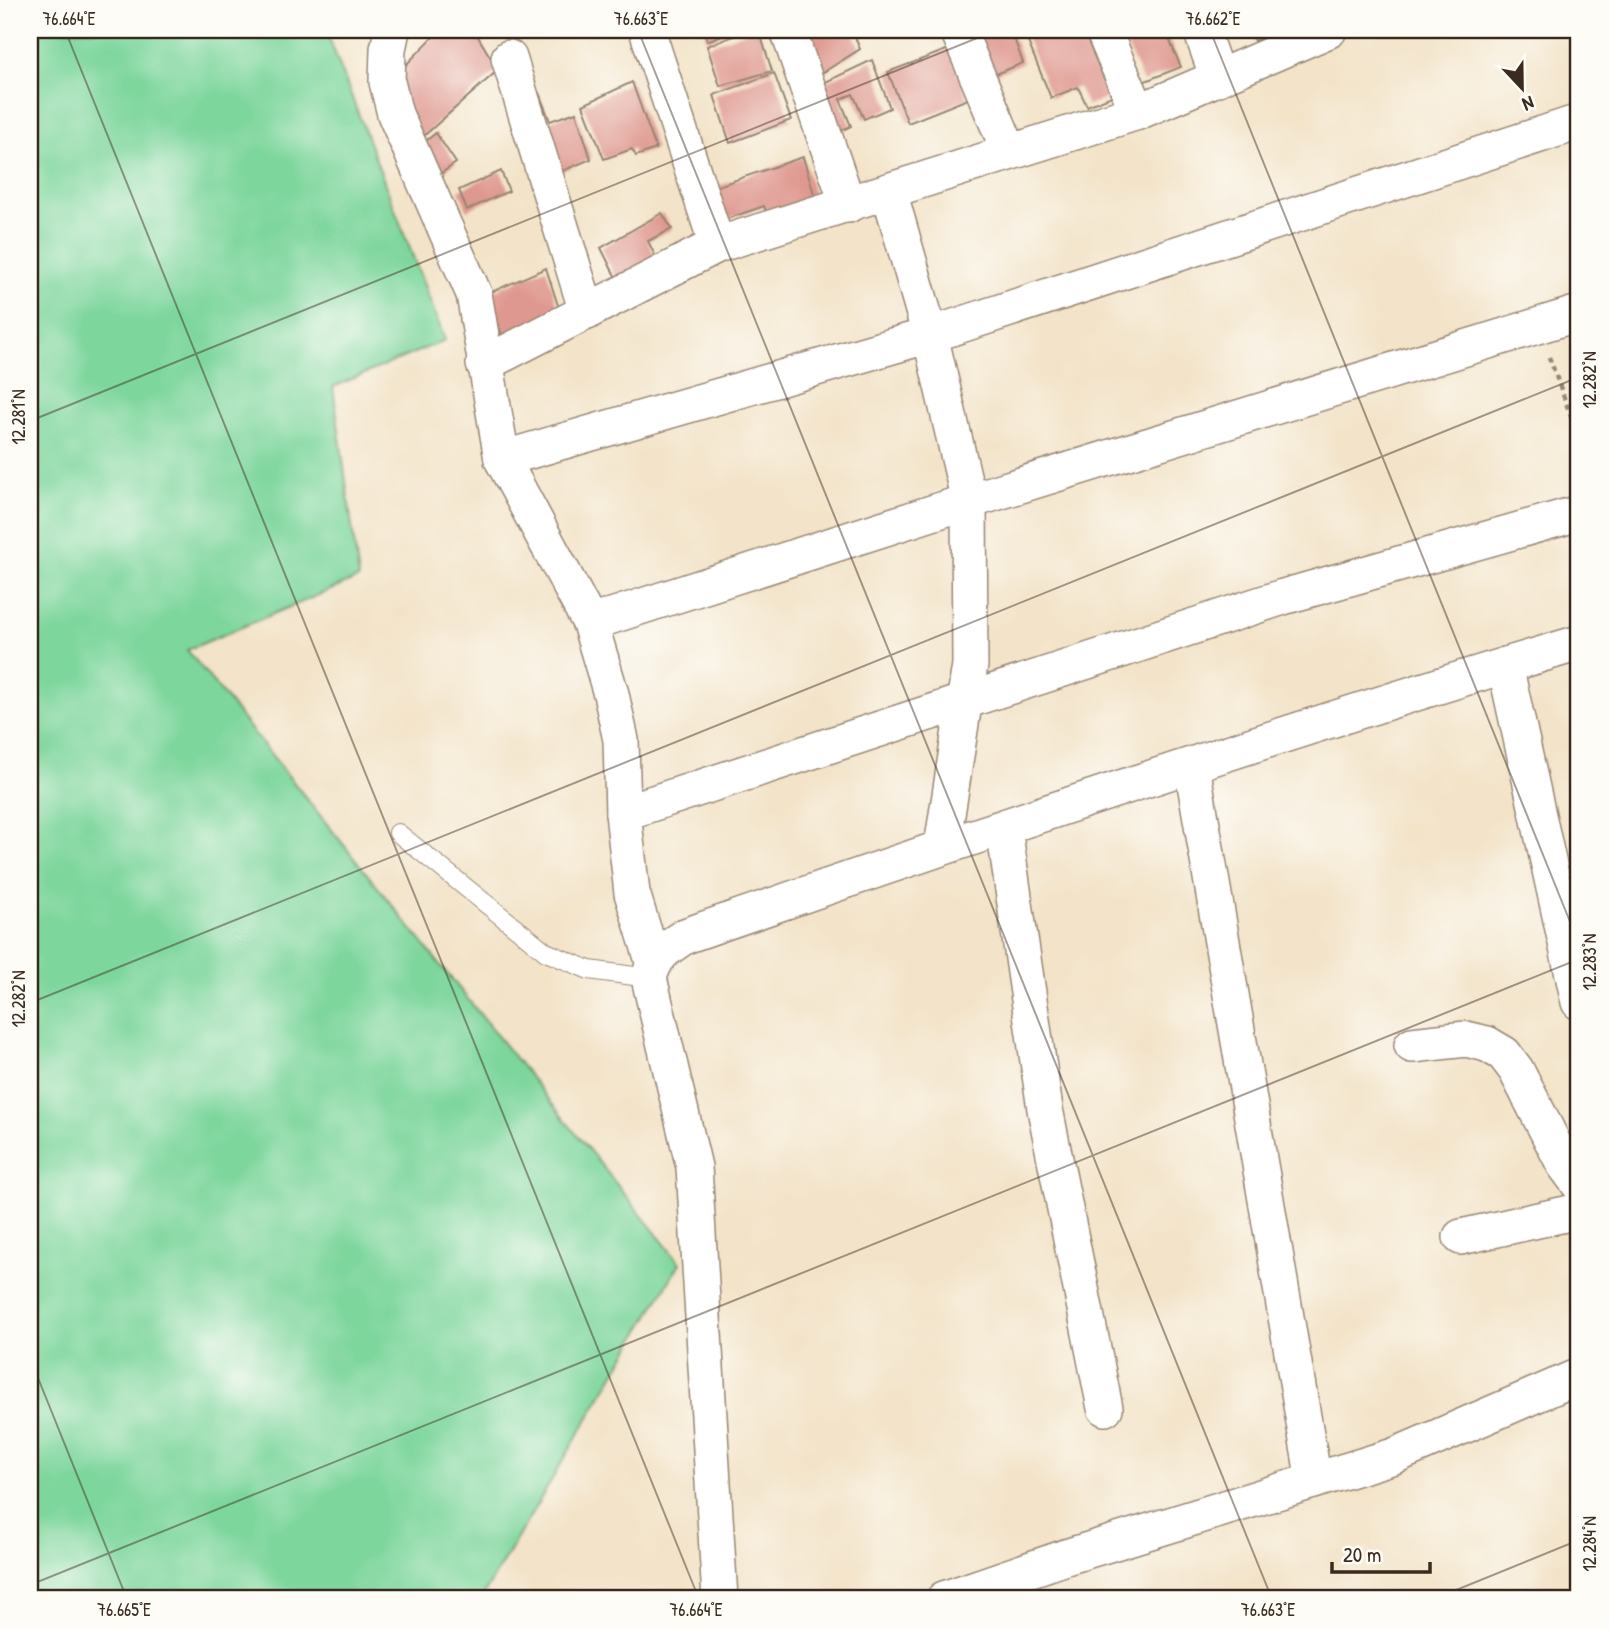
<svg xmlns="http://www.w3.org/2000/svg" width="1609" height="1629" font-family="'Patrick Hand',sans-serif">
  <rect width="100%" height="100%" fill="#fdfcf7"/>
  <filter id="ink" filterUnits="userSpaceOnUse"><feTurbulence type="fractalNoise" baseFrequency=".0143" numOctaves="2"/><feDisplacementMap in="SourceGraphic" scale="14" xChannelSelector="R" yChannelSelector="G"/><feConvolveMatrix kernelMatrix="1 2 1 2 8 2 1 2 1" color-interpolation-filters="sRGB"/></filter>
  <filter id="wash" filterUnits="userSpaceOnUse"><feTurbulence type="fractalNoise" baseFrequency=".00686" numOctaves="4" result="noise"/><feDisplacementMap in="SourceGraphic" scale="28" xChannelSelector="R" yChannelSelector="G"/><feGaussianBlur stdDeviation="1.57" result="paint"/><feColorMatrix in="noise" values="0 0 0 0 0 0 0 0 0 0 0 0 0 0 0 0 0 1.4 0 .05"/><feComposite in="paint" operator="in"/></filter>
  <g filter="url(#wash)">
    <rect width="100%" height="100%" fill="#f3e3c8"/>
    <path fill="#7dd69c" stroke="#5c805d" stroke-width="2" d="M30,30H326L445,340L333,387L359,578L187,650L680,1263L481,1599H30Z"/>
    <g id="blocks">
      <g fill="#df988f">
        <path d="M440,30H474L498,70L417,142L394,77Z"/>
        <path d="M704,30H734L707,41Z"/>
        <path d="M750,30H759L772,71L720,86L707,46Z"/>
        <path d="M796,30H852L860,49L814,78Z"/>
        <path d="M974,30H1011L1023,63L994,75Z"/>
        <path d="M1041,30H1083L1112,96L1087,106L1078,87L1051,98L1026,37Z"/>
        <path d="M1120,30H1151L1154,37L1167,34L1181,67L1143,82Z"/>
        <path d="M1249,30H1282L1254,41Z"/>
        <path d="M949,49L968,99L908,123L888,72Z"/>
        <path d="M872,60L890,108L864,119L853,94L840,99L851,126L832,135L815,87Z"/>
        <path d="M774,73L791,120L730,143L714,95Z"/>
        <path d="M632,82L656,149L636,156L632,149L604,159L583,105Z"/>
        <path d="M539,93L550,121L576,112L591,159L553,175L528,97Z"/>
        <path d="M436,133L456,163L437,176L417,148Z"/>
        <path d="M803,157L817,204L770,223L764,206L718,222L706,190Z"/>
        <path d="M501,171L509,191L467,210L459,190Z"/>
        <path d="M662,213L672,229L648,241L660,266L619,284L601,248Z"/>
        <path d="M546,268L561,315L503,338L487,294Z"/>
      </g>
    </g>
  </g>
  <g filter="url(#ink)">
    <use href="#blocks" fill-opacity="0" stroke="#978673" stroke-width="2"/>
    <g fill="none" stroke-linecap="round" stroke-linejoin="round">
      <defs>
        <path id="lane" d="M398,833L546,952L589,970L649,978"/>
        <g id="street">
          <path d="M392,30L388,49L387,82L395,114L474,294L502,459L590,623L611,694L621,740L623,813L632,893L653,961"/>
          <path d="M647,30L717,245"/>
          <path d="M788,30L848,205"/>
          <path d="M958,30L1009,151"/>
          <path d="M1103,30L1138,112"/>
          <path d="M1201,30L1218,78"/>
          <path d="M509,58L587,312"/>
          <path d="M889,191L930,335L969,501L970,665L942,847"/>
          <path d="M484,364L717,245L1138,112L1329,30"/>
          <path d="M502,459L930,335L1579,122"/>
          <path d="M590,623L969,501L1579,313"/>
          <path d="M1505,665L1579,1002"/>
          <path d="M1192,766L1314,1481"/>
          <path d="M623,813L1283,597L1579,513"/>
          <path d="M1004,828L1045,1109L1105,1408"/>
          <path d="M1412,1045L1466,1039L1487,1044L1504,1054L1516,1070L1564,1164L1579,1184"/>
          <path d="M1461,1237L1579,1211"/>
          <path d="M720,1599L694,1167L649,978C655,955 665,949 685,936C981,833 1279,733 1579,643"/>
          <path d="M944,1599L1066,1557L1394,1456L1579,1376"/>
        </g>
      </defs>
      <use href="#lane" stroke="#978673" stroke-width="20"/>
      <use href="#street" stroke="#978673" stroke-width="38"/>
      <path stroke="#978673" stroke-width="4.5" stroke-dasharray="5 5" stroke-linecap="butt" d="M1549,357L1579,438"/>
      <use href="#lane" stroke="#fff" stroke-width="18"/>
      <use href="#street" stroke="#fff" stroke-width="35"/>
    </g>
  </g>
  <path fill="none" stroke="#3b2a1e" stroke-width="2" stroke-opacity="0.45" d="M65,30L699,1599M638,30L1272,1599M1210,30L1579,944M30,421L997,30M30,1003L1579,377M30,1358L127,1599M30,1585L1579,959M1434,1599L1579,1540"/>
  <rect width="1609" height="1629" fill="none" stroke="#fdfcf7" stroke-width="77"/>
  <g transform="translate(1522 88) rotate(158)" stroke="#fdfcf7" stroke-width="5" paint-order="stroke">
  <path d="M0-5L12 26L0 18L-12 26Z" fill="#3b2a1e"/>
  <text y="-10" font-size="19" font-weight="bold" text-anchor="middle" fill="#3b2a1e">N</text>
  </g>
  <path d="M1332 1562v10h98v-10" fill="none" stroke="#3b2a1e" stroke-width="3.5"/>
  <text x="1343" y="1562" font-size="21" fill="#3b2a1e" stroke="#fdfcf7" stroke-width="5" paint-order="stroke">20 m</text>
  <rect x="38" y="38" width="1532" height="1552" fill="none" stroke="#3b2a1e" stroke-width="2.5"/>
  <g font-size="18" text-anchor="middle" fill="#3b2a1e">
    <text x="69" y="25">76.664°E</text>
    <text x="641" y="25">76.663°E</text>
    <text x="1213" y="25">76.662°E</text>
    <text transform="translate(1590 380) rotate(-90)" y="6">12.282°N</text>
    <text transform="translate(19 417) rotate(-90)" y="6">12.281°N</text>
    <text transform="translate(1590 962) rotate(-90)" y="6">12.283°N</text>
    <text transform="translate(19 999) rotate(-90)" y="6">12.282°N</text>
    <text transform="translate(1590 1544) rotate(-90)" y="6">12.284°N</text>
    <text x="124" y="1616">76.665°E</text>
    <text x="696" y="1616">76.664°E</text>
    <text x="1268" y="1616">76.663°E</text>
  </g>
</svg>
